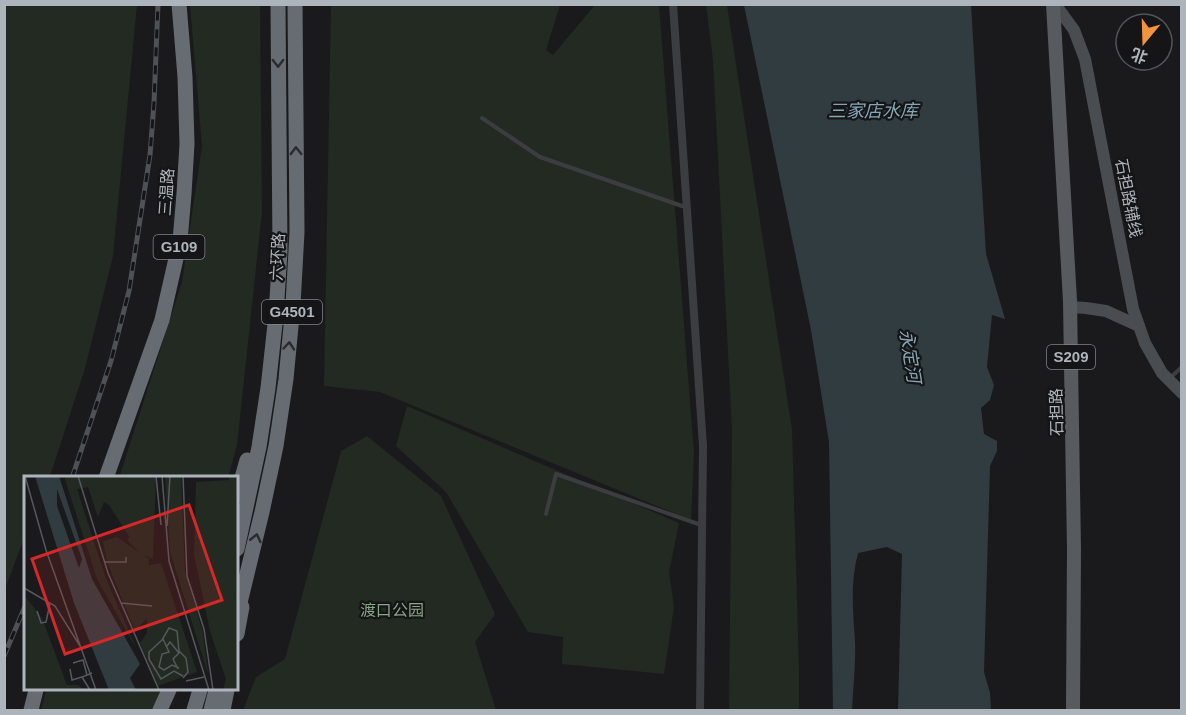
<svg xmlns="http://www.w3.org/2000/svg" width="1186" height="715" font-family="Arial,'Noto Sans SC',sans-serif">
  <rect width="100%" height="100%" fill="#1a1a1c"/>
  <g fill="#222a22">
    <path d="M5,4L137,5L113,256L85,368L53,467L49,478H26L25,536L5,589Z"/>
    <path d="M190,5H260L262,212L237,445L228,478H119L182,282L202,146Z"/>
    <path d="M331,5H560L546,50L553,55L595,5H659L694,453L691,520L380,392L324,386Z"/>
    <path d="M706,5H727L792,430L799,670V710H729L732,430L713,60Z"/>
    <path d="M407,406L679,523L669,572L674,607L664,674L562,664L563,637L528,632L446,492L396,446Z"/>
    <path d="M367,436L441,496L495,614L475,642L496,710H243L256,677L285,659L341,451Z"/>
    <path d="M46,690H171L165,710H41Z"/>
  </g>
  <path fill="#303c40" d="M744,5H971L986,254L1005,319L992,315L987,367L994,385L990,400L981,408L984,434L997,441V451L990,466L984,672L990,693L991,710H898L902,554L887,547L858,553C850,583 853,611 855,641C856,664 853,687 852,710H833L829,442L811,330Z"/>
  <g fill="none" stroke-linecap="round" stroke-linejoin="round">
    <g stroke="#3b3d41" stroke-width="4">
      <path d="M482,118L540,157L685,207"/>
      <path d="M1171,377L1182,367"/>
      <path d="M546,514L556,474L701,525"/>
    </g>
    <path stroke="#3b3d41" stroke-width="8" d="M673,4L703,446L700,710"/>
    <g stroke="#494c51" stroke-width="12">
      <path d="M1055,4L1074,30L1085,59L1133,309L1145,343L1162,373L1182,393"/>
      <path d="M1070,307L1086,308L1106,311L1139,326"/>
    </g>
    <path stroke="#575b60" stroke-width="14" d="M1053,4L1070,301L1074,550L1073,710"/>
    <g stroke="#676c72" stroke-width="15">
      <path d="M106,478L162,320L180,241L184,194L187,144L185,77L179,4"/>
      <path d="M237,495L247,460"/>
      <path d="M237,549L259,447L268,388L276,315L280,251L278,4"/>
      <path d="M237,615L262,512L276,446L286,379L293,305L297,232L295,4"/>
      <path d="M237,634L242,607"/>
      <path d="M31,710L36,690"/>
      <path d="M160,710L169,690"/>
      <path d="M194,710L200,690"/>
      <path d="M211,710L216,690"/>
      <path d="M223,710L227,690"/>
    </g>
    <defs>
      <g id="rail">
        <path d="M72,478L111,361L129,291L150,155L154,103L158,4"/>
        <path d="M4,656L26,604"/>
      </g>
    </defs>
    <use href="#rail" stroke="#4e5156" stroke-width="5"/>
    <use href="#rail" stroke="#151517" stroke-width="3" stroke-dasharray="9" stroke-linecap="butt"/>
  </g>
  <defs><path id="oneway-chevron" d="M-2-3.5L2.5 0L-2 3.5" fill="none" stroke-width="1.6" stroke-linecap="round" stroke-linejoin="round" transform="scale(1.5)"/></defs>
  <g stroke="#2a2b2e">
    <use href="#oneway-chevron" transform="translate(278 63) rotate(89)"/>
    <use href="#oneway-chevron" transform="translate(296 151) rotate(-91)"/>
    <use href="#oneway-chevron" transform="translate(289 346) rotate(-85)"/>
    <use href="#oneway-chevron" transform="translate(256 538) rotate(-77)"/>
  </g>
  <g text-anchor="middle" stroke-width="4.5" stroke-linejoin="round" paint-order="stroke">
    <g fill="#151517" stroke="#7f848a" stroke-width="1.5">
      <rect x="153.5" y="235" width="51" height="24" rx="4.5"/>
      <rect x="262" y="300" width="60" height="24" rx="4.5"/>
      <rect x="1047" y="345" width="48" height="24" rx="4.5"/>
    </g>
    <g font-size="15" font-weight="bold" fill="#adb4bb">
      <text x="179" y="252">G109</text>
      <text x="292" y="317">G4501</text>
      <text x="1071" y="362">S209</text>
    </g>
    <g font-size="16" fill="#adb4bb" stroke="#151517">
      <text transform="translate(166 192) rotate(-86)" y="6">三温路</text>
      <text transform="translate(1129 198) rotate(79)" y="6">石担路辅线</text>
      <text transform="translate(277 257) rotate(-87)" y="6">六环路</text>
      <text transform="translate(1056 412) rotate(-91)" y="6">石担路</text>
    </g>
    <g font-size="16" fill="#88a684" stroke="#151517">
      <text x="392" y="616">渡口公园</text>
    </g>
    <g font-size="18" font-style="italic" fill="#85a7b5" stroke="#151517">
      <text x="873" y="117">三家店水库</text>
      <text transform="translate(910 356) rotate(81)" y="6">永定河</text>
    </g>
  </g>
  <g transform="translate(24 476)">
    <rect width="214" height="214" fill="#1a1a1c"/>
    <path d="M40,0H132L129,83L117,78L104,65L105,60L85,29L80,26L74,41L64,11L53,13L81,100L113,174L73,103ZM141,0H157L161,95L179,157L184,198L146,76ZM205,0H215L214,214H199L202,203L186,155L170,79L172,6L205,4ZM93,61L125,83V89L137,87L173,196L134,210L116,167L123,157V142L111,155L83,86L79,65ZM0,119L18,142L43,209H54L60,214H0Z" fill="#222a22"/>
    <path d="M11,0H35L68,103L116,188L106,202L112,214H85L50,127ZM33,13L58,83L55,92L33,30Z" fill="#303c40" fill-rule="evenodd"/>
    <path fill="none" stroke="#55585c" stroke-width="1.5" d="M1,0L22,74L72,214M54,0L84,97L135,214M132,0L137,49M138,0L145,85L185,214M159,0L163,100L180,153L189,214M143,50L146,0M81,86H102V81M0,112L31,130L56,170M97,127L128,130M13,135L17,147L22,146L26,127M139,163L145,176L138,178L135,191L140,194L148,189L155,192M143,170L146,166L155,177L149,183L154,193M49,187L59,184L63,199M46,193L48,204L58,201M159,200L150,195L137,203L125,183V176L138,164L145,152L153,155L155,175L162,182L164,196L159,202M162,205L180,201M66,214L58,201L68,197"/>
    <path fill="#d62828" fill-opacity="0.15" stroke="#d62828" stroke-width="3" d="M165,29L198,124L41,178L8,83Z"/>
    <rect width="214" height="214" fill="none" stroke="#adb4bb" stroke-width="3"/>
  </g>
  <rect width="1186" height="715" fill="none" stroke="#adb4bb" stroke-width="12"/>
  <g transform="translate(1144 42) rotate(199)"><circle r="28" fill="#151517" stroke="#525559" stroke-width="1.5"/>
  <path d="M0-4.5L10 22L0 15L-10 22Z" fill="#f1943d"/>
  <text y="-9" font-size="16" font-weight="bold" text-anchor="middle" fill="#adb4bb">北</text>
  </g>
</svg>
